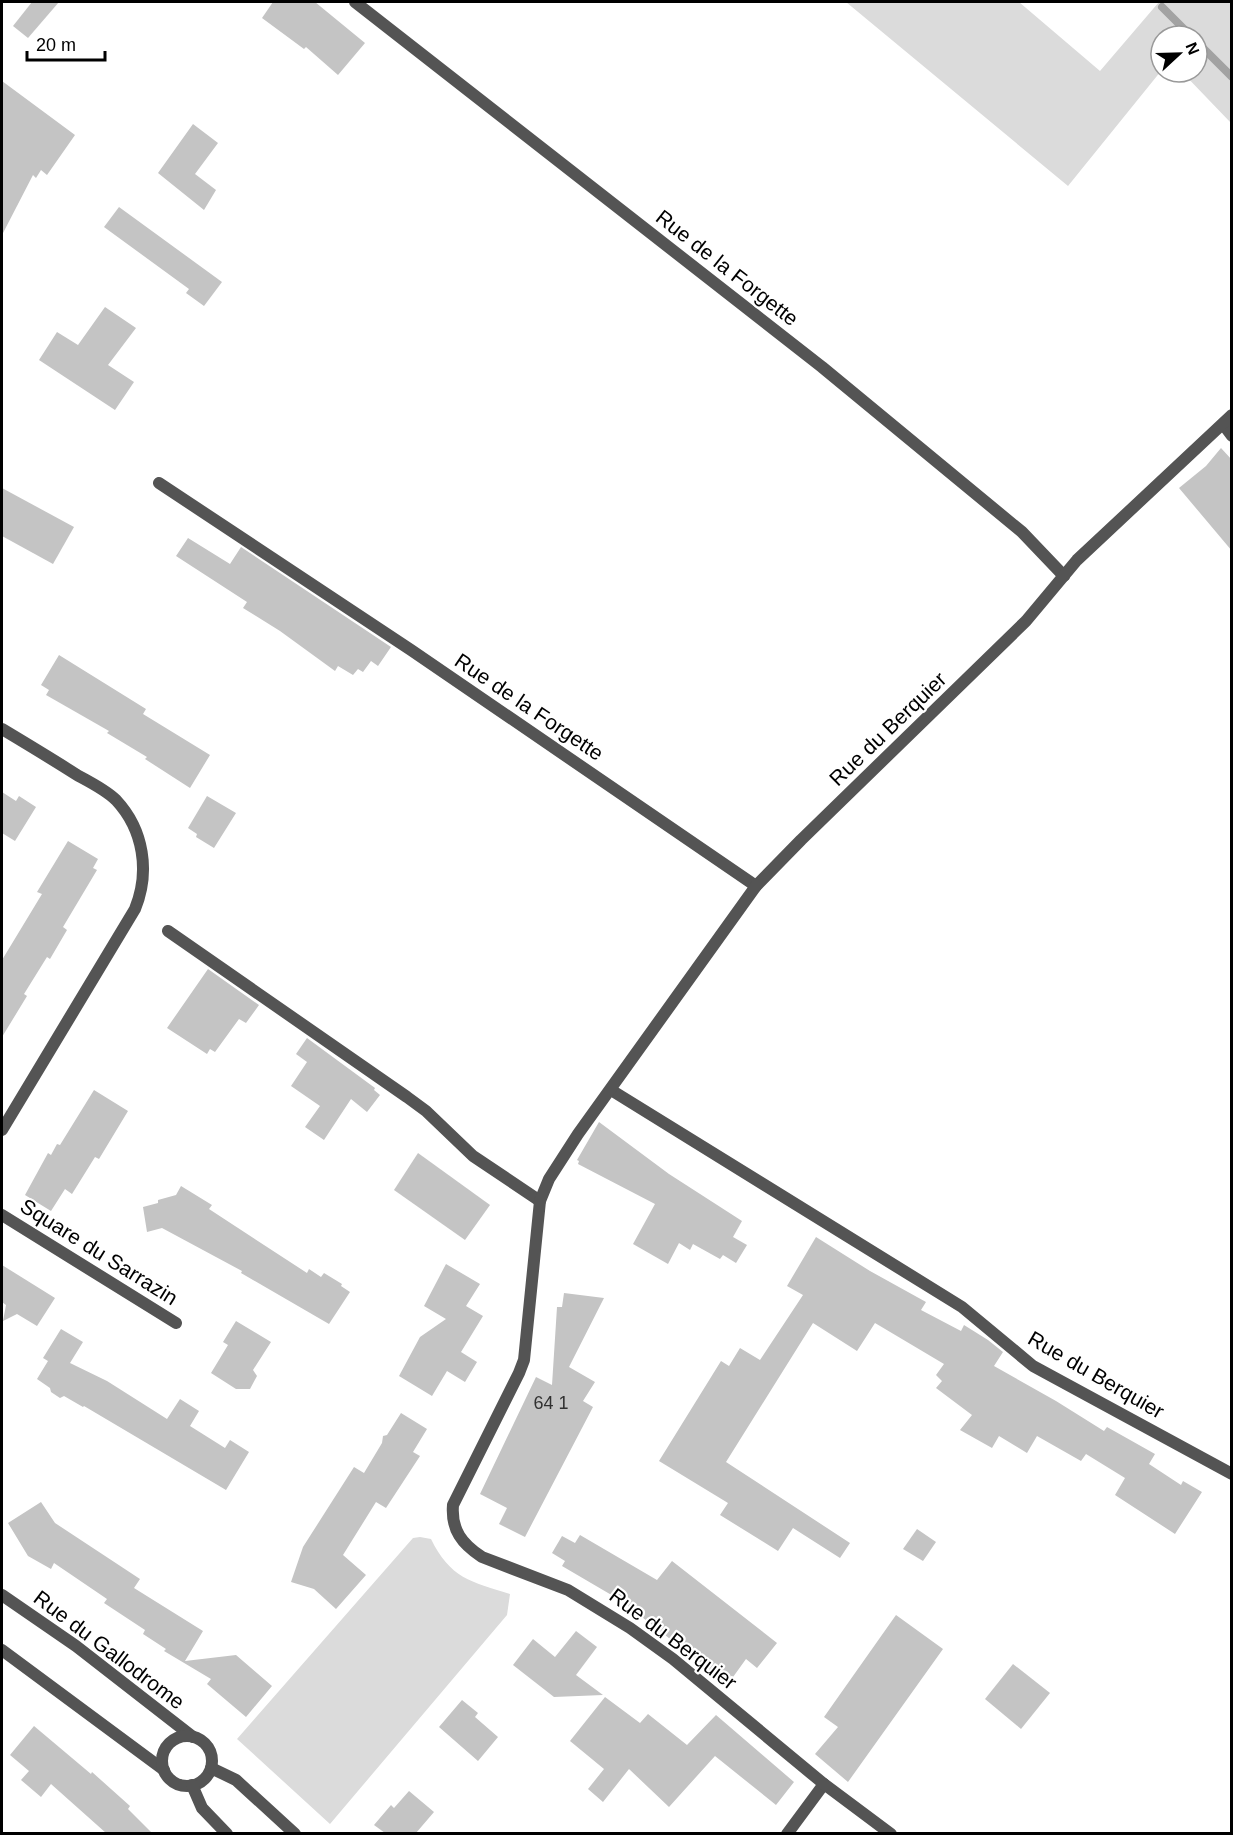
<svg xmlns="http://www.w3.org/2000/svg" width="1233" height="1835" font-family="Arial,sans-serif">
  <rect width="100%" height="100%" fill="#fff"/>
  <g fill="#dbdbdb">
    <path d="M846,2H1019L1100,71L1159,2H1231V123L1182,72H1197V36H1161V71L1068,186Z"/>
    <path d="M420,1537L431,1539C450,1578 471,1582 510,1594L507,1615L330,1824L237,1739L413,1538Z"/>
  </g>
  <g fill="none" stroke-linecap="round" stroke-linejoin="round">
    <g stroke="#a2a2a2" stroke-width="8">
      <path d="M1162,7L1191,36"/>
      <path d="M1197,42L1232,77"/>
    </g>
  </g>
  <g fill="#c4c4c4">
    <path d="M32,2H59L28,38L13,26Z"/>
    <path d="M273,2H315L365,43L338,75L306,47L304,49L262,18Z"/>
    <path d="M2,81L75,135L47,175L41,170L36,178L33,175L2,235Z"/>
    <path d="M193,124L218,143L195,174L216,190L204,210L158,173Z"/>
    <path d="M119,207L222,282L204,306L186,293L189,289L104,227Z"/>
    <path d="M105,307L136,328L108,365L134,382L115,410L39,360L57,332L78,345Z"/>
    <path d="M1221,448L1232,460V551L1179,488L1206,466Z"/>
    <path d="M2,488L74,527L53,564L2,536Z"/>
    <path d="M188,538L230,564L241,547L391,647L378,666L371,661L363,672L358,669L353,675L338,666L335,671L280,631L243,608L247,602L176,556Z"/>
    <path d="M59,655L146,709L143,714L210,755L190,788L145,759L147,757L107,733L109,731L46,695L49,690L41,685Z"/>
    <path d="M2,792L16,801L19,796L36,807L15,841L2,833Z"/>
    <path d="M207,796L236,813L214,848L196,837L197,834L188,828Z"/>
    <path d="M68,841L98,859L93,868L97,870L63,927L67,930L50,959L47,957L24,994L27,996L2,1037V960L42,894L37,892Z"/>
    <path d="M208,969L259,1005L246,1023L239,1019L215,1052L210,1049L207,1054L167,1028Z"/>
    <path d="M307,1038L375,1088L374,1090L380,1095L367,1112L351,1099L324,1140L305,1127L320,1106L291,1086L307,1062L296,1054Z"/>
    <path d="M94,1090L128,1111L99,1159L95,1157L72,1194L65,1189L51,1211L25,1195L48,1153L51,1155L57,1144L60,1145Z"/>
    <path d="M599,1122L669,1174L742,1221L733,1237L747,1245L736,1263L723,1255L720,1259L693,1244L690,1250L679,1243L668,1264L633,1244L655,1204L578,1164L579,1161L577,1160Z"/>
    <path d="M418,1153L490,1205L465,1240L394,1190Z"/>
    <path d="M181,1186L212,1205L209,1209L307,1273L309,1269L321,1277L324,1273L342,1284L341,1286L350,1292L329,1324L241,1273L242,1271L162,1228L147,1232L143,1207L158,1203V1200L176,1195Z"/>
    <path d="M816,1237L870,1271L926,1302L921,1310L961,1331L964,1325L988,1340L1003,1352L994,1366L1056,1401L1104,1431L1107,1427L1155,1454L1149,1464L1181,1485L1183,1481L1202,1492L1175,1534L1115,1495L1125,1478L1086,1454L1081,1461L1037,1436L1027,1453L999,1436L992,1448L960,1430L972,1415L936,1388L942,1381L936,1375L944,1364L875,1323L857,1351L813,1323L726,1462L850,1543L840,1558L793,1528L778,1551L720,1515L728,1503L659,1461L721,1361L729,1366L740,1348L760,1360L803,1295L787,1286Z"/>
    <path d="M446,1264L480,1284L466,1306L483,1316L461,1352L477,1362L465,1382L447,1371L432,1396L399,1376L420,1337L446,1319L424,1306Z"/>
    <path d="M2,1265L55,1298L37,1326L17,1314L3,1321L6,1305L2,1302Z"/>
    <path d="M564,1293L604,1298L569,1367L595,1382L583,1401L593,1407L525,1537L499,1524L507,1508L480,1494L536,1377L552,1385L557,1307H562Z"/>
    <path d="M236,1321L271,1342L253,1370L257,1376L250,1389H236L211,1373L228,1345L223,1342Z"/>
    <path d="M61,1329L83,1342L70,1363L107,1381L167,1419L180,1399L199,1411L190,1426L225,1448L230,1440L249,1452L226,1490L84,1406L83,1407L64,1396L60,1398L51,1392L50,1388L37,1379L48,1361L43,1358Z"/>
    <path d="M401,1413L427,1429L413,1452L420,1456L386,1508L376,1502L343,1555L366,1575L336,1609L314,1589L291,1582L303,1547L354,1467L364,1473L382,1443L383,1436L387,1435Z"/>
    <path d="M41,1502L55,1523L140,1579L134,1588L203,1631L185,1661L236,1655L272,1686L246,1717L207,1684L211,1679L164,1651L166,1649L143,1634L145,1630L104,1603L107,1599L54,1563L51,1569L28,1556L8,1523Z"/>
    <path d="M917,1529L936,1542L923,1561L903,1549Z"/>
    <path d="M580,1535L657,1580L672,1561L777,1643L757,1668L746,1659L728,1684L620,1600L562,1566L565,1561L552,1553L562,1536L575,1543Z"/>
    <path d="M896,1615L943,1649L848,1782L815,1754L838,1727L824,1717Z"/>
    <path d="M576,1631L597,1647L576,1675L603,1695L554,1697L513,1665L533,1639L555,1657Z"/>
    <path d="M1013,1664L1050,1693L1021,1729L985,1699Z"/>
    <path d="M605,1697L640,1723L648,1714L687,1745L716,1715L794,1782L776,1805L715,1756L669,1807L629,1769L603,1802L588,1789L604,1769L570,1741Z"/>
    <path d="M462,1700L478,1713L475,1717L498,1737L478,1761L439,1727Z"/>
    <path d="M34,1726L91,1774L92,1772L130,1806L128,1809L152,1833H106L51,1784L41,1797L21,1780L29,1771L10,1755Z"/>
    <path d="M409,1791L434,1812L416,1833H385L374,1825L391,1805L394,1808Z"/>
  </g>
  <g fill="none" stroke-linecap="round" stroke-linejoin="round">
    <g stroke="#545454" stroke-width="12">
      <path d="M355,2L822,367L1022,532L1064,576"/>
      <path d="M1223,424L1232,436"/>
      <path d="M159,483L411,650L756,886"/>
      <path d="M2,729C27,744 52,759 77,775C90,782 106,790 116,800C144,830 150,872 135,909L2,1130"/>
      <path d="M168,931L407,1097L426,1111L473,1156L540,1201"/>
      <path d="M611,1090L962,1307L1033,1366L1232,1474"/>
      <path d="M2,1215L176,1323"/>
      <path d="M2,1595L76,1646L193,1737"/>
      <path d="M2,1650L164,1770"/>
      <circle cx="187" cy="1761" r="25"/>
      <path d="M211,1768L236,1780L295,1834"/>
      <path d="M192,1785L202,1808L227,1834"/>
      <path d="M787,1834L824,1784"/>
      <path d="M891,1834L824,1784L673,1659L630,1628L568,1590L482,1557C462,1544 451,1530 453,1505L519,1373L524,1360L540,1201L549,1179L578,1134L756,886L801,840L1026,621L1077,560L1232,415"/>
    </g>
  </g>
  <g text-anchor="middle" stroke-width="4.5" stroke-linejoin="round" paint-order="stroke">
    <g font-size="18" fill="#313131">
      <text x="551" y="1409">64 1</text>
    </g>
    <g font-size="21" fill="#000" stroke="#fff">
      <text transform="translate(727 268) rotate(38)" y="7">Rue de la Forgette</text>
      <text transform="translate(529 707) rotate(34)" y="7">Rue de la Forgette</text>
      <text transform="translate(888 729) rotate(-44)" y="7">Rue du Berquier</text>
      <text transform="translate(99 1252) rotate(32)" y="7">Square du Sarrazin</text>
      <text transform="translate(1096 1375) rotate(30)" y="7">Rue du Berquier</text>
      <text transform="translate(673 1639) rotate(37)" y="7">Rue du Berquier</text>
      <text transform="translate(109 1650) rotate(37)" y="7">Rue du Gallodrome</text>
    </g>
  </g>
  <rect width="1233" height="1835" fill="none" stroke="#000000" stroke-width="6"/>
  <g transform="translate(1179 54) rotate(68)"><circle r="28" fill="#ffffff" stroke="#999999" stroke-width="1.5"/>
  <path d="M0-4.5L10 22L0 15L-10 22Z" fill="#000000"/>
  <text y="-9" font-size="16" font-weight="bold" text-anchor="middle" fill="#000000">N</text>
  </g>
  <path d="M27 51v9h78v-9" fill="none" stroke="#000000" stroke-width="3"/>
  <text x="36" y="51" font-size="18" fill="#000000" stroke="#ffffff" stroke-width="4.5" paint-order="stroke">20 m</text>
</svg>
